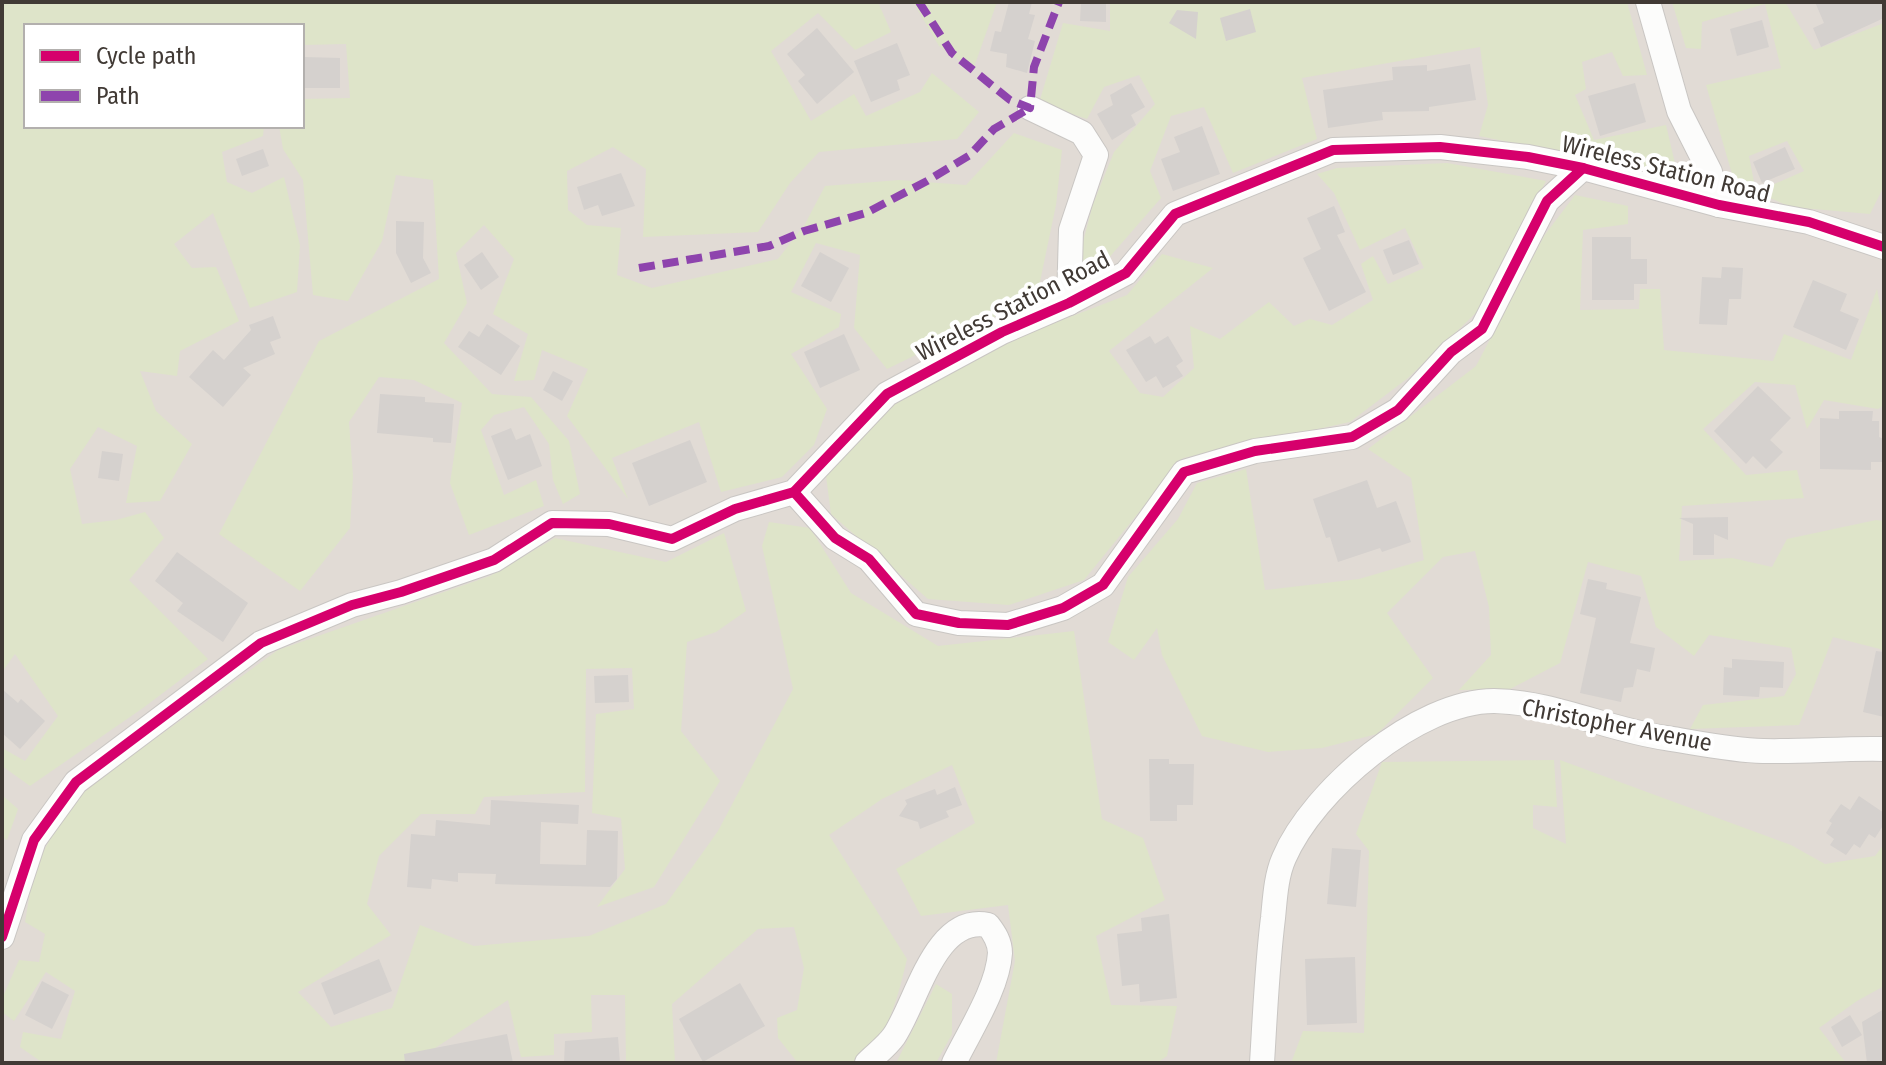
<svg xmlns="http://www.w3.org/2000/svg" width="1886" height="1065" font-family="'Fira Sans Condensed',sans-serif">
  <rect width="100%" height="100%" fill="#edeae7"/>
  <path fill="#e1dbd5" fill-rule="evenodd" d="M2,2H1884V1063H2ZM26,26H302V126H26Z"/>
  <g fill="#dee4c9">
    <path d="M2,2H878L891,32L855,50L818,13L771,51L811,121L854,94L866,116L920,92L932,73L979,112L957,139L819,152L790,183L758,232L643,237L646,169L613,147L567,171L568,210L587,225L621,228L617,275L652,288L778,259L805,224L825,186L899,180L966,185L1014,133L1062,150L1056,205L1037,296L887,369L854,328L860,255L816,243L791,292L841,314L839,327L791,354L827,409L814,445L782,477L721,492L699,422L612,458L628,499L567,416L588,369L542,350L534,380L514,381L528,334L493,314L514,259L484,225L456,253L467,303L444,343L492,394L531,397L569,441L580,494L563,504L553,480L549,444L524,407L494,415L481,430L504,495L536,480L544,506L469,535L450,483L462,403L414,380L379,377L349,422L353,476L350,528L300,591L219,534L319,341L439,279L433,180L396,175L382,241L348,301L313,295L303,180L283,149L279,126H302V99L350,98L346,44L302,45V26H26V126H264L263,136L222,152L227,182L252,193L284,177L300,245L297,292L250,308L213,213L174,244L192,268L216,267L239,321L180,351L177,376L140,371L156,411L192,444L160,501L126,503L137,446L98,427L70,469L82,524L116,520L145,512L164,538L129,580L208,659L143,708L30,786L2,766V748L25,761L58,716L15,654L2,672Z"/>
    <path d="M913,2H997L973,70L939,46Z"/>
    <path d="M1110,2H1627L1647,75L1623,76L1612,52L1582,62L1586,89L1575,95L1594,140L1666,125L1678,176L1479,136L1488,105L1480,47L1302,78L1317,139L1233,173L1204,107L1171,116L1150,171L1161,198L1100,268L1078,261L1093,204L1114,152L1155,104L1139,75L1104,87L1087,119L1039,103L1063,23L1110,31Z"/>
    <path d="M1672,2H1785L1814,50L1884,23V186L1870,214L1791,207L1756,192L1804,171L1787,141L1749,156L1754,182L1737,191L1706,85L1781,68L1765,4L1702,22L1701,49L1686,48Z"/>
    <path d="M1447,163L1546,181L1479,310L1408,378L1350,422L1183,458L1084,580L1009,605L928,599L831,514L826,476L899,400L1005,342L1127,295L1162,254L1213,268L1109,351L1140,393L1163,397L1194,368L1190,326L1220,339L1269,302L1294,326L1310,319L1332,325L1373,300L1361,264L1373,256L1388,284L1424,268L1405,228L1360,250L1334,193L1317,174L1337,168Z"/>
    <path d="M1575,195L1628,206V224L1583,230L1580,310L1639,309L1640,289H1660L1664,350L1773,361L1784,334L1851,360L1877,289L1884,327V405L1878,409L1824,400L1807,429L1795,385L1755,382L1703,429L1746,475L1797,470L1804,498L1682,506L1679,561L1732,558L1772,567L1787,539L1876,520L1884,521V652L1880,649L1833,637L1799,725L1690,729L1703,705L1784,696L1796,674L1791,648L1709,635L1694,656L1656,627L1641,576L1588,562L1560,663L1510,689L1459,690L1491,655L1489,607L1475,551L1443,557L1387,613L1433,678L1377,734L1322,748L1268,752L1202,736L1162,655L1157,628L1134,660L1108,642L1128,577L1178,519L1197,483L1246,469L1265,590L1359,579L1424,560L1411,478L1368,449L1476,366L1544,236Z"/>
    <path d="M769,522L810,528L851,593L938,646L1074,631L1102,819L1143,838L1165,900L1096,936L1111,1005L1177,1006L1167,1056L1157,1063H996L1015,961L1008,905L921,916L896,869L975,823L952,765L882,799L829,835L907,959C899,992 886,1053 848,1063C834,1065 813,1063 798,1063L778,1038L777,1018L797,1010L804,968L794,927L758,929L672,1004L675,1063H626L625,995H591L592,1032L554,1034V1055L521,1057L508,1000L420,1058V1063H43L20,1047L23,1032L61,1039L75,991L46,972L14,1021L2,1012V999L19,960L39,962L45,934L25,922L34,869L70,802L134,754L278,650L490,576L555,538L666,562L724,533L746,611L716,632L687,642L681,731L720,781L654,887L597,907L625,869L621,818L592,813L596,714L634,709L632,668L586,669L585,792L484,797L475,814H421L379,856L367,904L391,935L298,992L331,1027L392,1008L420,925L474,946L589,936L666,904L718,831L793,689L762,546Z"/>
    <path d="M1554,760L1557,807L1533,805V828L1566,844L1560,760L1791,845L1825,864L1875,856L1884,844V986L1857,1001L1819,1028L1846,1063H1291L1303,1031L1364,1033L1369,851L1356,834L1382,762Z"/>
    <path d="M2,795L18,809L7,840L2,837Z"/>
    <path d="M936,984L952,994V1034L936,1063H896Z"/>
  </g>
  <g fill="#d5d1ce">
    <path d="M1009,2H1032L1029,14L1035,15L1028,39L1035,41L1027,73L1006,67L1007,54L990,51L995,31L1001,32Z"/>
    <path d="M1081,2L1106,4V22L1080,21Z"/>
    <path d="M1815,2H1884V18L1821,47L1813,28L1824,23Z"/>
    <path d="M1250,9L1256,32L1226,41L1220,18Z"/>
    <path d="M1177,10L1198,12L1196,39L1169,23Z"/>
    <path d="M1762,20L1769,47L1737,56L1730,29Z"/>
    <path d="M817,28L854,72L817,104L798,81L805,75L787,54Z"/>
    <path d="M897,43L910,75L897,80L900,90L871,102L854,61Z"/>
    <path d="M304,57L340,58V88H302Z"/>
    <path d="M1470,64L1476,100L1429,107V111L1382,112L1383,120L1328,128L1323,90L1393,80L1392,67L1427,65V71Z"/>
    <path d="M1131,83L1145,107L1131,115L1136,125L1112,140L1097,114L1113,105L1110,95Z"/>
    <path d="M1635,83L1646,122L1600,136L1588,96Z"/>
    <path d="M1202,126L1220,174L1173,191L1161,159L1180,152L1174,137Z"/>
    <path d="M1785,147L1795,169L1762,183L1753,162Z"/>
    <path d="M263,149L269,166L242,176L236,159Z"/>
    <path d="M621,173L635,206L602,216L598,205L584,210L577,187Z"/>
    <path d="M1334,206L1345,232L1337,235L1366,292L1329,311L1303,258L1321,249L1307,218Z"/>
    <path d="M396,221L424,222L423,258L431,273L411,283L396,253Z"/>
    <path d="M1592,237H1631V259H1647V284H1634V300H1592Z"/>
    <path d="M1409,240L1419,264L1393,275L1383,250Z"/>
    <path d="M482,252L499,277L481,290L464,265Z"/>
    <path d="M820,252L849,268L831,302L801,286Z"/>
    <path d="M1722,267L1743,268L1741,299H1729L1727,325L1699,324L1702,277L1721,278Z"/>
    <path d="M1813,280L1847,294L1840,311L1859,319L1846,350L1793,327Z"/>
    <path d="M273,316L281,338L270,342L275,354L243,368L251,375L223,407L189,377L213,350L224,360L251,330L249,325Z"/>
    <path d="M487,324L520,346L501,375L458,347L469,331L479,337Z"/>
    <path d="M844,334L860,370L820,388L804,352Z"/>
    <path d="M1150,336L1155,344L1168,336L1183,361L1176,366L1183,376L1163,388L1156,376L1146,382L1126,350Z"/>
    <path d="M553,371L573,381L562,401L543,390Z"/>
    <path d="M1758,386L1791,418L1770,440L1783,452L1766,469L1753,456L1746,464L1714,431Z"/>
    <path d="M380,394L425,397V402L454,404L451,443L433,442V438L377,433Z"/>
    <path d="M1839,411H1873L1872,421H1879V437L1884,439V462H1871V470L1820,469V418L1839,419Z"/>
    <path d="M511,428L516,440L530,434L542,466L508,480L491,436Z"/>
    <path d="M690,440L707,482L649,506L632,463Z"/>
    <path d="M102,451L123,454L119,481L98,478Z"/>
    <path d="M1367,480L1377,508L1396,501L1411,542L1382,552L1380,548L1338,562L1330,537L1326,538L1313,499Z"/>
    <path d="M1728,517V540L1714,534V555H1693V524L1679,518Z"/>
    <path d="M177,552L248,603L223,642L177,611L183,603L155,581Z"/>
    <path d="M1588,579L1607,583L1606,589L1641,597L1630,643L1655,648L1650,672L1637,669L1633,687L1624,688L1621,702L1580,693L1596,618L1580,614Z"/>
    <path d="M1876,651L1884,652V717L1863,712Z"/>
    <path d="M1732,659L1784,662L1783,688L1760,687L1759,697L1723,695L1724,667L1732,668Z"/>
    <path d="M628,675L629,702L595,703L594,676Z"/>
    <path d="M2,689L18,703L21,699L45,721L20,749L2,733Z"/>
    <path d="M1149,759H1169V764H1194L1193,805H1177V821H1150Z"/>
    <path d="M955,787L962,805L946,811L949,817L920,829L918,822L899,816L907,804L905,800L935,789L937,795Z"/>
    <path d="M1859,796L1884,813V824L1875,838L1869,834L1860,848L1854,844L1846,855L1830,845L1834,839L1826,833L1832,823L1829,821L1841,804L1850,810Z"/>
    <path d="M491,800L579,805L578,824L541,822L540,864L586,865L587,830L618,831L617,879L610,887L564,886L495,884L496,874L458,873V882L432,879L431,889L407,887L411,834L435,836L436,820L490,825Z"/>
    <path d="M1332,848L1361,850L1356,907L1327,904Z"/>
    <path d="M1169,914L1177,998L1140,1002L1139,984L1122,986L1117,934L1142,931L1141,918Z"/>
    <path d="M1355,957L1357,1023L1307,1025L1305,959Z"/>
    <path d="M379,959L392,991L334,1015L321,983Z"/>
    <path d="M42,981L69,995L52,1029L25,1015Z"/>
    <path d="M740,983L765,1026L703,1062L679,1019Z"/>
    <path d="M1884,1009V1063H1867L1862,1022Z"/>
    <path d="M1850,1015L1862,1035L1842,1047L1831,1027Z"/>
    <path d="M507,1034L513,1063H405L404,1054Z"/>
    <path d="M618,1037L620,1063H564L565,1041Z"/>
  </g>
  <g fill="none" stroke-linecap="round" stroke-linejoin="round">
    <defs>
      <g id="minor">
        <path d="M1648,2L1679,111L1710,172L1719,205"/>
        <path d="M1030,108L1082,133L1096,155L1071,230L1069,303"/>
        <path d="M794,492L835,538L869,559L916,614L959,623L1008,625L1063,608L1103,585L1184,472L1255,451L1352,437L1398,410L1451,352L1482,329L1547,201L1583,168"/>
        <path d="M2,937L34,840L76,782L261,643L352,605L401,592L494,560L552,523L609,524L672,539L735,509L794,492L887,394L1002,332L1069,303L1126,273L1175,214L1333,150L1440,147L1528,157L1583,168L1719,205L1809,222L1884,247"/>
        <path d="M867,1063C876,1054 887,1046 894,1036C917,1002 935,914 988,925C995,934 1000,942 1000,953C998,988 969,1032 954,1063"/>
        <path d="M1262,1063C1265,1015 1267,966 1273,918C1275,898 1276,876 1284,858C1313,790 1418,701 1494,701C1554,702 1608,730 1666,738C1698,743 1731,750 1763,751C1803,752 1843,748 1884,749"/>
      </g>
    </defs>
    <use href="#minor" stroke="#c9c6c3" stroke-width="26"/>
    <use href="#minor" stroke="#fcfcfb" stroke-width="24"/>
    <g stroke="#8e44ad" stroke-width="8" stroke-dasharray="16 8" stroke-linecap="butt">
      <path d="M919,2L952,53L1010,100L1030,108L1034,67L1059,2"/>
      <path d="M639,268L769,246L804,231L866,213L927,181L970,155L994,129L1030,108"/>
    </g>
    <defs>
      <g id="cycleway">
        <path d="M794,492L835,538L869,559L916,614L959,623L1008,625L1063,608L1103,585L1184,472L1255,451L1352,437L1398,410L1451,352L1482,329L1547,201L1583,168"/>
        <path d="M2,937L34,840L76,782L261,643L352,605L401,592L494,560L552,523L609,524L672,539L735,509L794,492L887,394L1002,332L1069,303L1126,273L1175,214L1333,150L1440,147L1528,157L1583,168L1719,205L1809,222L1884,247"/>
      </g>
    </defs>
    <use href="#cycleway" stroke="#fff" stroke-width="15"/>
    <use href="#cycleway" stroke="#d6006c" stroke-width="10"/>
  </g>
  <g text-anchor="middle" stroke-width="8" stroke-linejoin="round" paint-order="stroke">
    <g font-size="24" fill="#413a35" stroke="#fff">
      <text transform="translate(1666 169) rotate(14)" y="8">Wireless Station Road</text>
      <text transform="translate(1013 306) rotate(-27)" y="8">Wireless Station Road</text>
      <text transform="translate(1617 725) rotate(11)" y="8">Christopher Avenue</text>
    </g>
  </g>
  <rect width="1886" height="1065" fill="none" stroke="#413a35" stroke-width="8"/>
  <rect x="24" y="24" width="280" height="104" fill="#ffffff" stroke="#b3b0ae" stroke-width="2"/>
  <rect x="40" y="50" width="40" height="12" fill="#d6006c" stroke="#b3b0ae" stroke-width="2"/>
  <text x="96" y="64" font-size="24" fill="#413a35">Cycle path</text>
  <rect x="40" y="90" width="40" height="12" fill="#8e44ad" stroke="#b3b0ae" stroke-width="2"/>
  <text x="96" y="104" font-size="24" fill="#413a35">Path</text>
</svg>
